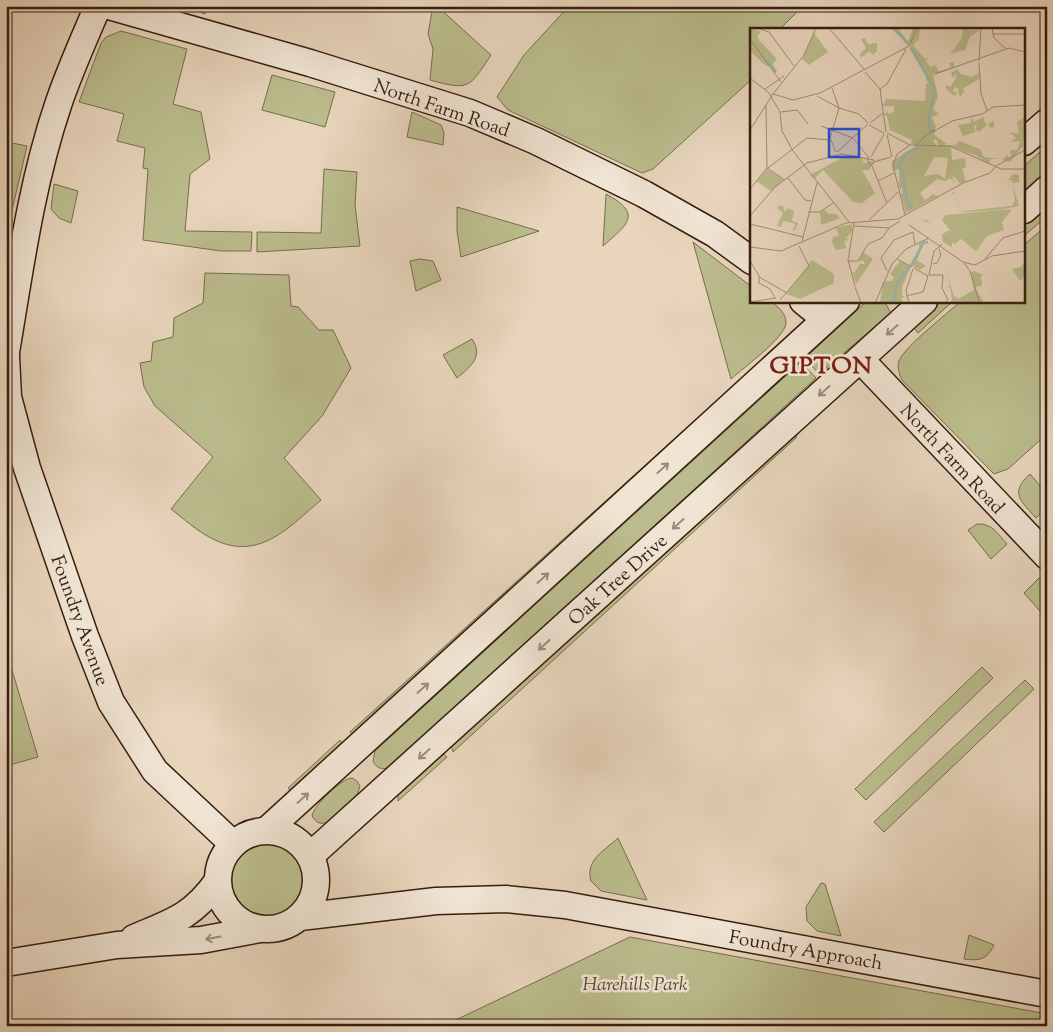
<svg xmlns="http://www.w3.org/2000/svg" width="1053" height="1032" font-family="'Sorts Mill Goudy',serif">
  <rect width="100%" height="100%" fill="#e8d5bc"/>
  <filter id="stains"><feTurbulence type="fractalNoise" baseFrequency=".004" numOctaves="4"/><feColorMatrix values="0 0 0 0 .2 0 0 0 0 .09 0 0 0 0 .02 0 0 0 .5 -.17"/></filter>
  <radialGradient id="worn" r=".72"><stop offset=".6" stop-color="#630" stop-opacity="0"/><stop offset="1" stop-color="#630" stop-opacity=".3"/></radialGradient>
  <g fill="#bbbc8d" stroke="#786d4e">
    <path d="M182,6H207L205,14Z"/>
    <path d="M433,6H437L491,55C469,88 470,91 430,80L433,49L428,34Z"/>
    <path d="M569,6H803L780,29H752V79L653,169L642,173L508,110L497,97L524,55Z"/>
    <path d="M121,31L187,49L173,104L201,112L210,159L190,174L185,231L252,232L251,251H221L143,240L148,169L143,168L145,148L117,141L124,114L79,102L101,43L106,37Z"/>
    <path d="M272,75L335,92L325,127L262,110Z"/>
    <path d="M412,112L441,125L444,133L443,145L407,137Z"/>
    <path d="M12,143L27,146L6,236V166Z"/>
    <path d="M1047,146V175L1024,195V166Z"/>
    <path d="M324,169L357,172L355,205L360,246L257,252V232L321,233Z"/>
    <path d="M54,184L78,191L71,223L59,218L51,209Z"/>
    <path d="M606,194C643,214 628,224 603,246Z"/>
    <path d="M1047,204V216L1024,236V224Z"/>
    <path d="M457,207L539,231L461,257L457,231Z"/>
    <path d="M1047,225V434L1008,469L994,474L902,380C899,373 897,367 899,361C904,347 948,313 961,301H1024V245Z"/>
    <path d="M693,242L752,287V301H771C778,307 786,313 786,323C785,338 743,368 731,379Z"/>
    <path d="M420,259L433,261L441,280L416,291L410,261Z"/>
    <path d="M205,273L289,275L291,306L298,307L319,330H333L351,368L322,416L284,458L321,500C288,528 258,563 211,538C197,531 184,519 171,509L213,457L155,406L144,387L140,363L151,361L153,342L173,337L174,318L203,303Z"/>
    <path d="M867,301H884L891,313L819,374L805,358Z"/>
    <path d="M939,301H953L918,333L912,326Z"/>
    <path d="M472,339C484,357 470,367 457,378L443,355Z"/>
    <path d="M801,362L816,378L389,768C382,770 376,768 373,761L375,751Z"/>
    <path d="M684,430L690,437L354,736L350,732Z"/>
    <path d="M789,431L797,437L453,752L451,745Z"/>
    <path d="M1030,474L1047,494V507L1036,518C1021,501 1009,493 1030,474Z"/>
    <path d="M977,524C992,523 998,534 1007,544L991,559L968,530Z"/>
    <path d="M1039,578L1047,586V619L1024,593Z"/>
    <path d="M6,650L38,757L6,766Z"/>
    <path d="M982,667L993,678L866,800L855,789Z"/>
    <path d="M1025,680L1034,689L884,832L874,822Z"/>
    <path d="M340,740L343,747L295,795L288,788Z"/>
    <path d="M442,753L447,757L398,801V791Z"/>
    <path d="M352,778L357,781L360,786L357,795L328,822C321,825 316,823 312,816C313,806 342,778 352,778Z"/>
    <path d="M618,838L647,900L601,891L591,881C585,860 604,851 618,838Z"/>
    <circle cx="265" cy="879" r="38"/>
    <path d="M821,883L825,884L841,936L817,931L807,921L806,907Z"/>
    <path d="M969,935L994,945C987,960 979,961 964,959Z"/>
    <path d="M630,937L1047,1014V1026H443Z"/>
  </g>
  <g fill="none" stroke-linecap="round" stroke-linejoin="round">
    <defs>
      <g id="secondary">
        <path d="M109,6L310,63L470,113L536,141L644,194L715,234L752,261"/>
        <path d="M1024,142L1047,122"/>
        <path d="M1024,210L1047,189"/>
        <path d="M803,301L825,319"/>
        <path d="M6,352C20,269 31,185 58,105C69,72 84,39 98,6"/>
        <path d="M6,356L8,397L27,468L85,636L111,702L155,771L233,844"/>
        <path d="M860,359L1047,556"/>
        <path d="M267,830L846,301"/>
        <circle cx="267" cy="880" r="49"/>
        <path d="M310,856L924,301"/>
        <path d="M300,917L436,901L506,899L565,905L1047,994"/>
        <path d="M134,938C172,922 192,917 217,882"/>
        <path d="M6,963L117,945L201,940L260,929"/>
      </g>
    </defs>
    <use href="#secondary" stroke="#351e0e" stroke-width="29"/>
    <use href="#secondary" stroke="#f0e4d3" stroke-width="26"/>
  </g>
  <defs><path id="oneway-shaft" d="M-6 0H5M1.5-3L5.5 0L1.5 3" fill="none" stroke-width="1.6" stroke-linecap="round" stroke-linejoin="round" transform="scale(1.25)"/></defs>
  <g stroke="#9c8b7a">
    <use href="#oneway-shaft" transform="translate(892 330) rotate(138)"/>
    <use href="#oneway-shaft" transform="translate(824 391) rotate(138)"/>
    <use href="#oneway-shaft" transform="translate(663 468) rotate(-42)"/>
    <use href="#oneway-shaft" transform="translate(678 524) rotate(138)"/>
    <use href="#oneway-shaft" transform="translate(543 578) rotate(-42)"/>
    <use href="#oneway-shaft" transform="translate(544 645) rotate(138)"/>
    <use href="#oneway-shaft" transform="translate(423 688) rotate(-42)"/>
    <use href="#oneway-shaft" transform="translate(424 754) rotate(138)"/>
    <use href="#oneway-shaft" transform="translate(303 798) rotate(-42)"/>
    <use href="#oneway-shaft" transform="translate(213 938) rotate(169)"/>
  </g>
  <g text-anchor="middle" stroke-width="5" stroke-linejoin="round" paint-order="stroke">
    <g font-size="19" fill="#351e0e" stroke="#f0e4d3">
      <text transform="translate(442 107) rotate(19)" y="7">North Farm Road</text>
      <text transform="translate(953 458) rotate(47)" y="7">North Farm Road</text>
      <text transform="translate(617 579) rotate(-42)" y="7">Oak Tree Drive</text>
      <text transform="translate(81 620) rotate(70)" y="7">Foundry Avenue</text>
      <text transform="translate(806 949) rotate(10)" y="7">Foundry Approach</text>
    </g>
    <g font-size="19" font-style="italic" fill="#56462e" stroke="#f0e4d3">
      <text x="635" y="990">Harehills Park</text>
    </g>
    <g font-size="24" font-weight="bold" letter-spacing="1" fill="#7a1f14" stroke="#f0e4d3">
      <text x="821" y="373">GIPTON</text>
    </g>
  </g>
  <g transform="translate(750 28)">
    <rect width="275" height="275" fill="#e8d5bc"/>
    <path d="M0,0L11,4L7,8L9,12L27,31L21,38H16L1,24L0,27ZM142,0H148L158,14L163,0H170L169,11L163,17L175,31L178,29L176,33L180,39L185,37L189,43L201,40L199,35L204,34V40L183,47L188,68L183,81L189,86L182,89L186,99L184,107L197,116L189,118L186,111L183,112L186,118L161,116L162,112L140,102L137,88L134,87L138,83V86L144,84V78H133L136,71L175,73L176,56L180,54L176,53L175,42L159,20L162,17L158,18ZM213,1L230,2L220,9L215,22L200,26L212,10ZM64,5L78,24L59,37L52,31ZM115,10L118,16L127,15V23L123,27L119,23L111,30L110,26L116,20L111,11ZM207,41L211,46L222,49L231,44L229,51L212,61L215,62L210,70L208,60L204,59L203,64H208L204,68L196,61V57L200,59L206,50V45L203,50L201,45ZM221,89L224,94L233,89L236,97L244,93V99L240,100L238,96L229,104L225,101L227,97L224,98L225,104L213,108L208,97L221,95ZM275,89L273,118L260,134L252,132L257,127L261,130L260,122H267L270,113L260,114L266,110L260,104L269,106L267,94ZM210,113L230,121L234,129L251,131H241L239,136L227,128L201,118L202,132L215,130L216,139L212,141L216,153L210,156L204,148L202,150L207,157L200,150L195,153L187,151L170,165L175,172L183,166L188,168L156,185L151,168L153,161L149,160V141L143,143L142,133L166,118L205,117ZM184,129L198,130L195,151L188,146L174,148ZM97,127L112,130L114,135L141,128L124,133L119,142H112L125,165L112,175L103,174L73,142L64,151L60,147ZM17,141L34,152L21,163L6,153ZM263,146L269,147V154L262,155L269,178L248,182L213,184L202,164H205L203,166L213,183L262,178L265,173L262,152H258ZM29,178H33L35,184L38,180L44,183L42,193L48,195L45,202L42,203L46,196L33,193L31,199L27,198L33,185L27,180ZM262,181L252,194L254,202L237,208L224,226L226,223L211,211L205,216L202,214V219L193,214L192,206L200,202L192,192L195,187L176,192L182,197L173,192L159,196L195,187ZM75,182L79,186H86L90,190L71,197L70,185ZM102,196V204L96,210L99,212L94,213L96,220L86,222L82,214L83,209L89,208L86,200ZM175,213L167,232L176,238L170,242L160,237L171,220L168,217ZM113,224L123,231L106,256L102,243L104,245L110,236H115L113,232L109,234ZM62,232L84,246V255L50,271L36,266ZM150,233L161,239L152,259V268L156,269L151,270L154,275H130L133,255L136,254L134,253H142L144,249L140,246ZM275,234V248L270,253L262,241L271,239ZM224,243L234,247L231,248L232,258L225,259L234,275H199L202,272L200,259L196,260L200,258L197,246L204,268L208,271L224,262L221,244Z" fill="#bbbc8d" fill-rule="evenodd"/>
    <path fill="none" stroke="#97b9b1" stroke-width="2.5" d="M143,0L158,15M161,20L185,62L179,88L180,103M17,31L26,44M162,180L157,174L152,143L148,138L155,126L169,119M161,238L173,215L178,214M144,275L146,258L159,239"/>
    <path fill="none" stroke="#a08c76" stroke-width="1" d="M7,0L19,4L44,38M79,0L114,41M209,0H225M242,0L244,10L256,21M242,6H275M0,11L31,54M229,33L231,0M229,35L231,66L237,82M115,44L130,61L136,104M185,46L259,20L275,24M0,50L19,65L30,84L32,103L43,123L99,194M82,60L89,80L80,110L86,124M15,61L34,48M130,61L137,56L156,21M23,66L54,27L66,0M67,68L89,80L109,86L118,95M16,78L17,140M31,84L47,82L58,96M120,95L133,85M119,97L134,105M71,98L103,110M0,102L23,66L43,72L70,65L159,18L167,0M137,105L160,117L200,118L251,141H275M181,105L202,93L232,86L243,79L275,77M137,107L142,129M104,111L119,130M165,118L182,102L185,103M87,124L118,96M121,129L134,106M117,131L121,138L124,134L141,129M122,138L137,175M17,140L35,152M18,140L57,110L80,112M38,150L55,172L61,173M128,153L144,145M0,161L17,140M58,184H70L83,175M155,187L143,137L147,126L160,117M0,188L25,159L57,135L92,126L124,132M119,192L148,164M104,195L98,232L105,258M0,196L53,209M159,197L213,234L225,237L242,228L275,223M104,198L139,200L150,193M52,213L67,155M0,219L31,223L96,195L148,191L213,155L240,145L246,138L275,122M147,231L162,239M235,231L253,210L275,203M0,233L9,248V255L20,261L25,270M99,233H108L118,216L132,210L139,200M214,235L220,243L229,273M183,236L187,235L191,227L189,221M164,240L178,248L173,264M137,243L131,230L144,212L163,204L165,216M179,247H193L192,260L198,272L195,275M179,247L184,223L192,216M9,249L37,265M105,259L111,275M156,268L173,264M30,272L59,238L49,218M0,274L26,270M125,275L142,236L156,221L179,210M159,275L156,263L163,241"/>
    <path fill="#1d4ed8" fill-opacity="0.15" stroke="#1d4ed8" stroke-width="2.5" d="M79,101H109V129H79Z"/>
    <rect width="275" height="275" fill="none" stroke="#351e0e" stroke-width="2.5"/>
  </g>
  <rect width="1053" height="1032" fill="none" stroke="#e8d5bc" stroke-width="25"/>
  <rect x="8" y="8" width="1038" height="1017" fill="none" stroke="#351e0e" stroke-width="2.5"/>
  <rect x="12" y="12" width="1028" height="1007" fill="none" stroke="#351e0e"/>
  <rect width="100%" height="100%" filter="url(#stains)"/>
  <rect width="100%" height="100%" fill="url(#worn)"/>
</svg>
